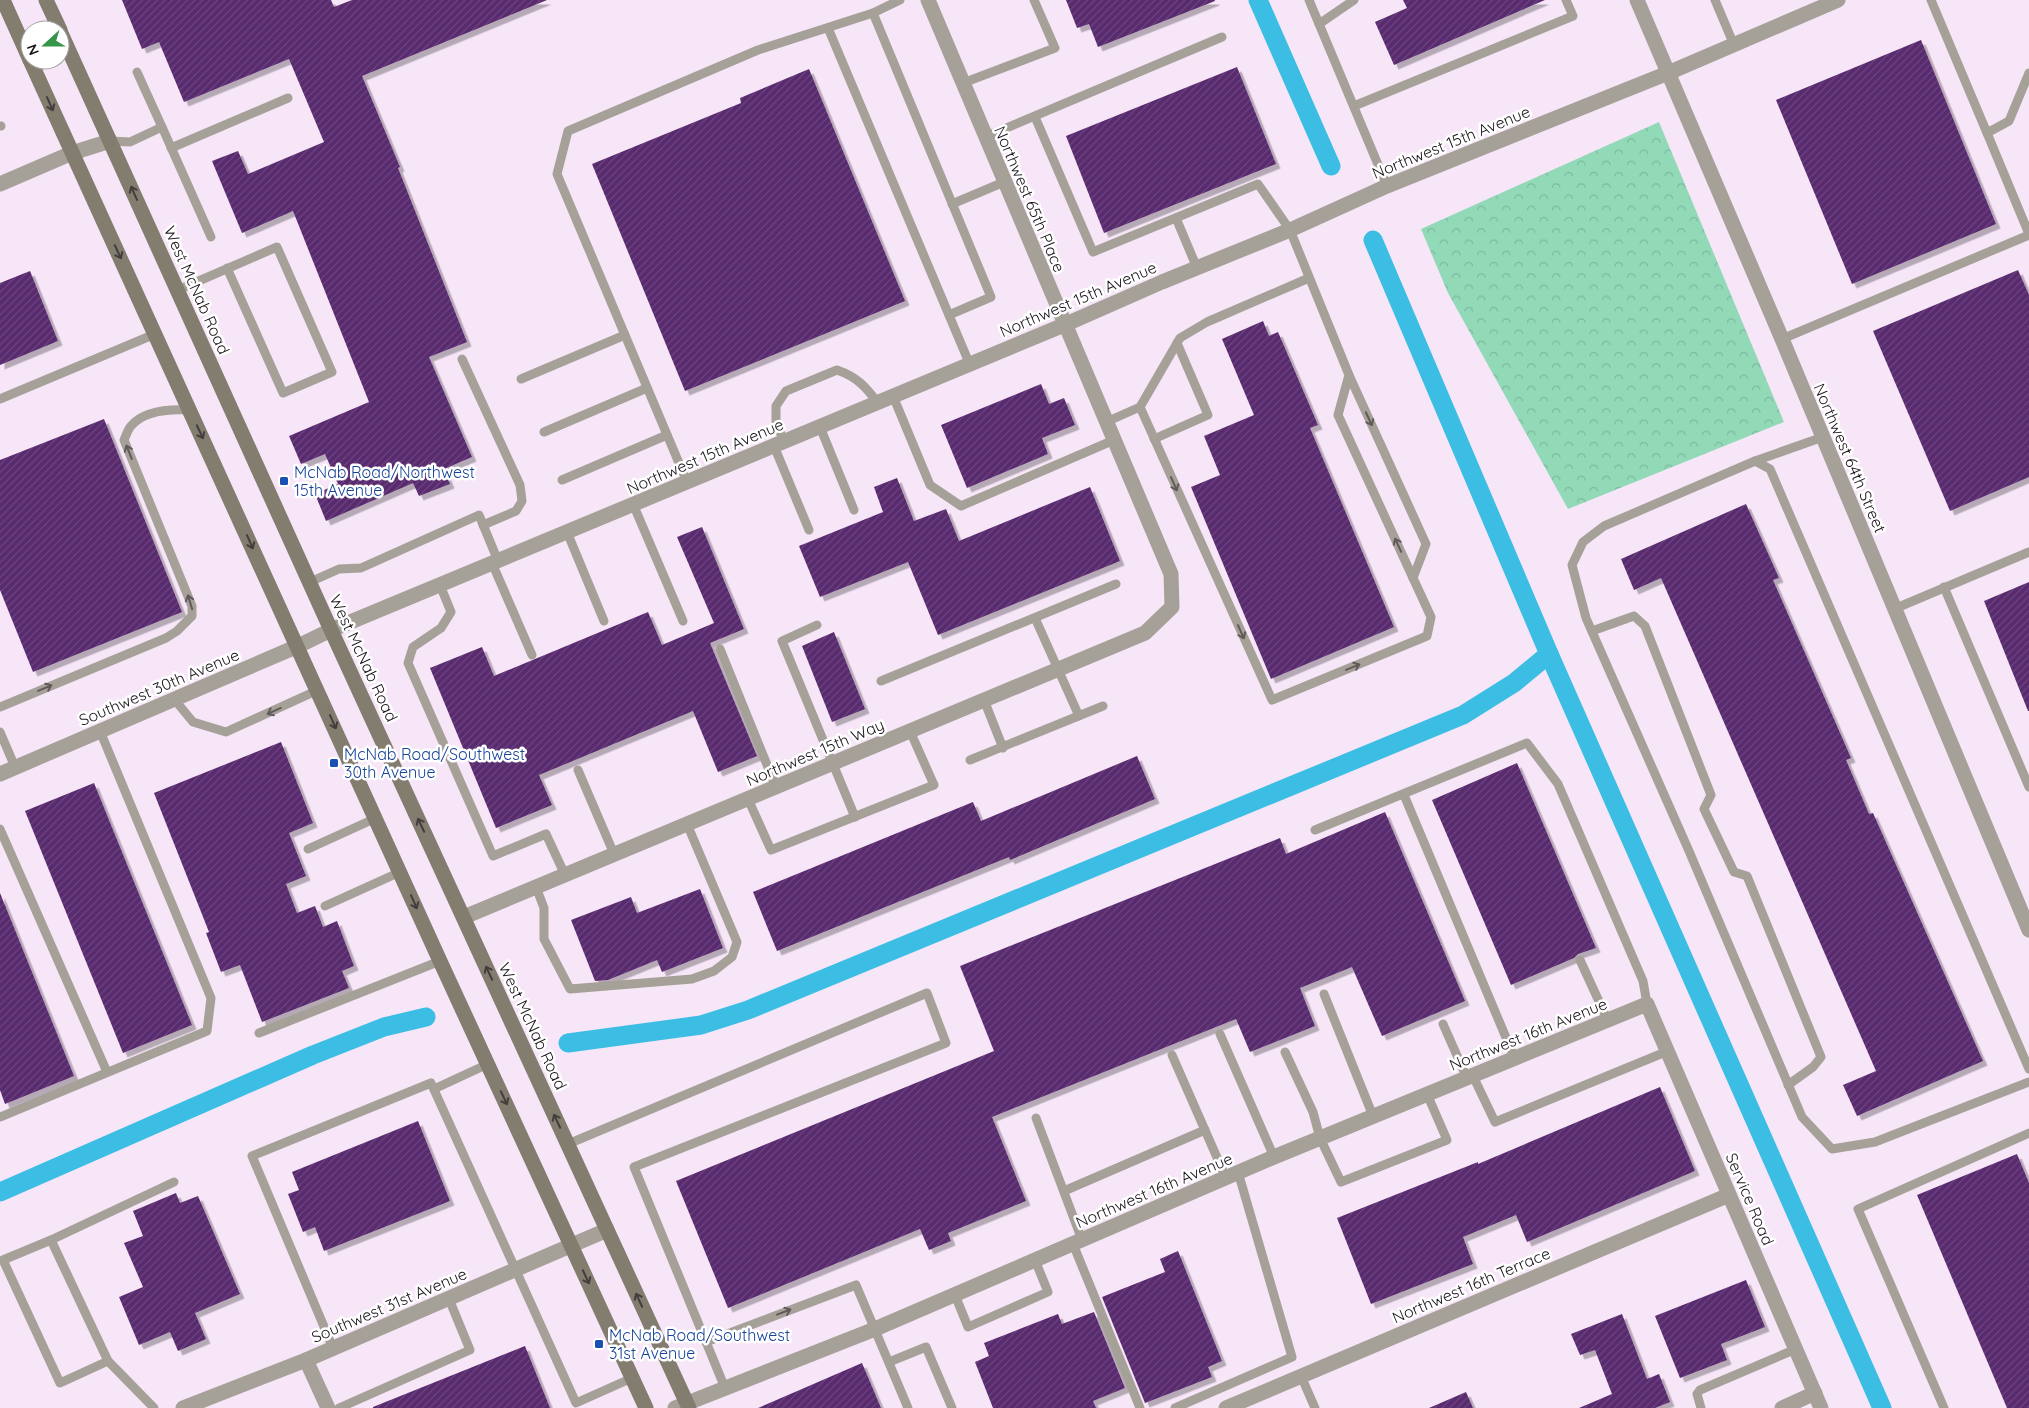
<svg xmlns="http://www.w3.org/2000/svg" width="2029" height="1408" font-family="Quicksand,sans-serif">
  <defs>
    <pattern id="forest-crowns" width="20" height="18" patternUnits="userSpaceOnUse" patternTransform="scale(1.25)"><rect width="20" height="18" fill="#92d9b8"/><path d="M2 6a3 3 0 1 1 6 0M12 15a3 3 0 1 1 6 0" fill="none" stroke="#7db99e"/></pattern>
    <pattern id="building-hatch" width="6" height="6" patternUnits="userSpaceOnUse" patternTransform="scale(1.25)"><rect width="6" height="6" fill="#59296e"/><path d="M-1 1l2-2M0 6l6-6M5 7l2-2" fill="none" stroke="#6c467d"/></pattern>
    <filter id="shadow"><feDropShadow dx="4.5" dy="4.5" stdDeviation="0" flood-color="#0004"/></filter>
  </defs>
  <rect width="100%" height="100%" fill="#f7e6f8"/>
  <path fill="url(#forest-crowns)" d="M1659,122L1784,422L1568,509L1448,293L1421,229Z"/>
  <g fill="none" stroke-linecap="round" stroke-linejoin="round">
    <g stroke="#3bbde4" stroke-width="19">
      <path d="M1258,0L1331,166"/>
      <path d="M1373,240L1549,654L1882,1408"/>
      <path d="M568,1043L701,1025L748,1010L1463,715L1514,683L1549,654"/>
      <path d="M0,1192L313,1055L384,1027L426,1017"/>
    </g>
  </g>
  <g fill="url(#building-hatch)" filter="url(#shadow)">
    <path d="M122,0H331L334,7L352,0H547L362,76L400,167L398,168L467,342L429,357L472,457L444,469L450,484L419,496L413,483L326,521L315,494L338,484L325,454L301,464L289,436L369,402L293,211L242,233L212,161L238,151L248,174L324,142L289,59L184,102L159,42L142,49Z"/>
    <path d="M1066,0H1215V1L1098,47L1089,24L1077,28Z"/>
    <path d="M1403,0H1545L1394,65L1375,22L1407,8Z"/>
    <path d="M1921,40L1996,224L1852,284L1776,100Z"/>
    <path d="M1237,67L1276,164L1104,233L1066,136Z"/>
    <path d="M809,69L905,301L685,391L592,164L741,103L740,98Z"/>
    <path d="M2018,270L2029,295V477L1950,511L1873,331Z"/>
    <path d="M30,271L58,341L0,365V283Z"/>
    <path d="M1263,321L1269,336L1278,332L1318,425L1310,428L1394,627L1271,679L1191,487L1220,475L1204,436L1254,415L1222,339Z"/>
    <path d="M1041,384L1049,404L1064,398L1075,425L1042,438L1048,454L967,488L941,425Z"/>
    <path d="M104,419L182,612L33,672L0,590V460Z"/>
    <path d="M897,478L914,521L946,509L959,541L1090,487L1120,561L938,635L908,562L820,597L799,546L883,512L874,487Z"/>
    <path d="M1746,504L1779,578L1773,580L1851,758L1846,760L1869,814L1873,813L1983,1061L1857,1116L1843,1085L1876,1071L1661,578L1634,590L1621,559Z"/>
    <path d="M702,527L744,629L710,643L757,756L718,772L693,711L539,775L552,805L496,828L430,668L482,647L494,676L648,612L662,645L714,623L677,537Z"/>
    <path d="M2029,582V711H2028L1984,601Z"/>
    <path d="M834,632L865,709L832,722L802,646Z"/>
    <path d="M281,742L313,823L289,833L306,876L286,884L297,913L315,906L323,927L337,921L354,966L342,971L349,988L262,1022L240,965L221,972L206,933L209,932L154,793Z"/>
    <path d="M1137,756L1155,799L1010,860L1009,857L777,951L753,892L973,802L981,821Z"/>
    <path d="M1517,763L1596,948L1578,954L1574,958L1511,985L1432,800Z"/>
    <path d="M94,783L192,1025L123,1053L25,811Z"/>
    <path d="M1385,812L1465,1001L1382,1036L1352,967L1300,988L1315,1026L1250,1052L1236,1019L992,1117L1026,1201L948,1233L951,1241L929,1250L920,1229L728,1308L676,1181L994,1051L960,966L1280,838L1286,854Z"/>
    <path d="M700,889L723,948L662,972L657,960L608,980L595,981L571,920L631,897L637,913Z"/>
    <path d="M0,893L74,1076L5,1104L0,1090Z"/>
    <path d="M1660,1087L1695,1171L1527,1242L1516,1215L1463,1237L1473,1264L1371,1304L1337,1218L1478,1162V1164Z"/>
    <path d="M418,1121L450,1201L324,1251L315,1227L303,1232L288,1194L299,1190L292,1172Z"/>
    <path d="M2017,1154L2029,1183V1408H2007L1917,1195Z"/>
    <path d="M176,1193L180,1203L198,1196L240,1294L195,1313L206,1339L178,1351L170,1332L139,1345L119,1297L143,1287L124,1243L143,1236L133,1211Z"/>
    <path d="M1178,1251L1222,1361L1208,1367L1212,1377L1145,1403L1102,1297L1165,1272L1160,1259Z"/>
    <path d="M1746,1280L1765,1327L1721,1344L1727,1360L1680,1378L1655,1316Z"/>
    <path d="M1094,1312L1125,1388L1093,1401L1096,1408H993L975,1362L989,1356L984,1343L1058,1314L1062,1324Z"/>
    <path d="M1622,1314L1647,1379L1659,1374L1670,1402L1655,1408H1579L1612,1394L1595,1350L1580,1355L1571,1334Z"/>
    <path d="M525,1346L550,1408H373V1407Z"/>
    <path d="M862,1363L881,1408H758Z"/>
    <path d="M1466,1392L1473,1408H1429Z"/>
  </g>
  <g fill="none" stroke-linecap="round" stroke-linejoin="round">
    <g stroke="#a6a198" stroke-width="9">
      <path d="M1309,0L1387,186"/>
      <path d="M1715,0L1734,45"/>
      <path d="M1931,0L1987,133L2009,121L2029,73"/>
      <path d="M873,13L991,297L949,315"/>
      <path d="M1319,24L1354,0"/>
      <path d="M828,28L970,365"/>
      <path d="M137,72L162,127"/>
      <path d="M963,83L1055,48L1034,0"/>
      <path d="M1354,106L1573,16L1566,0"/>
      <path d="M1035,117L1093,252L1258,184L1290,230L1349,375L1426,544L1413,578"/>
      <path d="M0,126H1"/>
      <path d="M1987,133L2029,234"/>
      <path d="M985,137L1222,37"/>
      <path d="M110,141L130,142L162,127L211,237"/>
      <path d="M171,148L288,98"/>
      <path d="M952,204L1004,182"/>
      <path d="M1176,218L1197,268"/>
      <path d="M178,290L277,247L332,372L283,393L227,268"/>
      <path d="M1782,339L2029,235"/>
      <path d="M462,359L520,485L522,501L516,511L483,525"/>
      <path d="M521,379L625,335"/>
      <path d="M893,396L930,485L961,506L1114,440"/>
      <path d="M0,399L155,334"/>
      <path d="M1140,407L1180,338L1207,322L1309,278"/>
      <path d="M1106,422L1140,407L1272,700L1427,636L1431,617L1338,415L1349,375"/>
      <path d="M820,427L854,510"/>
      <path d="M544,432L647,388"/>
      <path d="M1154,439L1208,415L1177,343"/>
      <path d="M784,442L776,422V406L786,391L837,370C857,377 865,386 878,403"/>
      <path d="M774,446L809,530"/>
      <path d="M1755,461L1823,437"/>
      <path d="M562,480L667,435"/>
      <path d="M687,482L557,174L568,131L758,50L873,13L900,0"/>
      <path d="M633,504L683,621"/>
      <path d="M567,532L604,621"/>
      <path d="M492,563L532,655"/>
      <path d="M310,582L339,569L361,568L479,515L498,561"/>
      <path d="M440,585L451,612L441,628L413,647L408,663L493,856L546,834L565,875"/>
      <path d="M1944,587L2029,787"/>
      <path d="M1894,609L2029,552"/>
      <path d="M1035,618L1079,716"/>
      <path d="M817,625L782,641L855,817"/>
      <path d="M1592,631L1634,616L1645,626L1711,795L1704,809L1734,872L1747,876L1821,1057L1813,1067L1788,1085"/>
      <path d="M720,649L776,787"/>
      <path d="M881,681L1116,584"/>
      <path d="M174,699L193,722L226,732L318,690"/>
      <path d="M984,700L1003,748"/>
      <path d="M0,707L166,638L177,631L192,616V606L124,440C126,436 128,429 131,426C144,410 171,409 190,410"/>
      <path d="M0,732L15,767"/>
      <path d="M970,760L1103,706"/>
      <path d="M578,770L614,854"/>
      <path d="M1404,795L1515,1059"/>
      <path d="M748,799L771,850L934,785L910,731"/>
      <path d="M0,829L107,1072"/>
      <path d="M1315,830L1527,743L1558,784L1643,981L1647,1004"/>
      <path d="M308,849L376,818"/>
      <path d="M536,887L544,908V939L570,989L692,979L714,971L732,957L737,942L687,824"/>
      <path d="M325,906L400,872"/>
      <path d="M1580,960L1608,1021"/>
      <path d="M1324,994L1373,1116"/>
      <path d="M1443,1024L1467,1078"/>
      <path d="M259,1033L440,961"/>
      <path d="M1220,1034L1274,1157"/>
      <path d="M1285,1052L1313,1112L1320,1138L1341,1182L1447,1140L1427,1094"/>
      <path d="M1172,1055L1226,1178"/>
      <path d="M2029,1069L1770,469L1755,461L1604,526L1583,542L1572,565L1586,618L1689,851L1802,1117L1832,1149L1875,1142L2029,1082"/>
      <path d="M1473,1076L1495,1122L1668,1051"/>
      <path d="M434,1089L488,1064"/>
      <path d="M0,1117L207,1031L211,998L100,731"/>
      <path d="M1036,1118L1082,1240"/>
      <path d="M568,1144L927,993L946,1043L634,1167L725,1388"/>
      <path d="M1064,1191L1205,1130"/>
      <path d="M51,1240L3,1260L60,1383L108,1361"/>
      <path d="M1073,1244L1140,1408"/>
      <path d="M955,1295L968,1327L1048,1292L1035,1260"/>
      <path d="M706,1342L856,1285L908,1408"/>
      <path d="M333,1348L252,1156L431,1083L576,1403L632,1378"/>
      <path d="M889,1362L926,1347L952,1408"/>
      <path d="M1301,1376L1315,1408"/>
      <path d="M154,1408L108,1361L51,1240L174,1182"/>
      <path d="M339,1408L470,1350L449,1299"/>
      <path d="M1175,1408L1292,1357L1238,1172"/>
      <path d="M1701,1408L1697,1394L1700,1390L1796,1349"/>
      <path d="M1944,1408L1858,1209L2029,1133"/>
    </g>
    <g stroke="#a6a198" stroke-width="15">
      <path d="M1637,0L1782,339L2029,930"/>
      <path d="M0,184L72,153L110,141"/>
      <path d="M0,774L298,646L331,630L1064,325L1162,282L1290,230L1387,186L1668,73L1838,0"/>
      <path d="M464,917L1145,633L1172,607L1171,574L928,0"/>
      <path d="M306,1360L328,1408"/>
      <path d="M183,1408L306,1360L607,1230"/>
      <path d="M675,1408L875,1329L1274,1157L1647,1004L1821,1408"/>
      <path d="M1226,1408L1729,1195"/>
      <path d="M1782,1408L1815,1393"/>
    </g>
    <g stroke="#837d70" stroke-width="15">
      <path d="M3,0L30,60"/>
      <path d="M46,0L60,30"/>
      <path d="M60,31L331,630L689,1408"/>
      <path d="M30,60L440,961L646,1408"/>
    </g>
  </g>
  <defs><path id="oneway-shaft" d="M-6 0H5M1.5-3L5.5 0L1.5 3" fill="none" stroke-width="1.6" stroke-linecap="round" stroke-linejoin="round" transform="scale(1.25)"/></defs>
  <g stroke="#433d3c">
    <use href="#oneway-shaft" transform="translate(50 104) rotate(66)"/>
    <use href="#oneway-shaft" transform="translate(134 193) rotate(-114)"/>
    <use href="#oneway-shaft" transform="translate(118 252) rotate(65)"/>
    <use href="#oneway-shaft" transform="translate(200 432) rotate(65)"/>
    <use href="#oneway-shaft" transform="translate(250 542) rotate(66)"/>
    <use href="#oneway-shaft" transform="translate(333 722) rotate(66)"/>
    <use href="#oneway-shaft" transform="translate(421 825) rotate(-115)"/>
    <use href="#oneway-shaft" transform="translate(414 902) rotate(66)"/>
    <use href="#oneway-shaft" transform="translate(489 973) rotate(-115)"/>
    <use href="#oneway-shaft" transform="translate(504 1098) rotate(65)"/>
    <use href="#oneway-shaft" transform="translate(557 1121) rotate(-115)"/>
    <use href="#oneway-shaft" transform="translate(586 1277) rotate(65)"/>
    <use href="#oneway-shaft" transform="translate(639 1300) rotate(-115)"/>
  </g>
  <g stroke="#605a59">
    <use href="#oneway-shaft" transform="translate(1369 419) rotate(65)"/>
    <use href="#oneway-shaft" transform="translate(129 452) rotate(-112)"/>
    <use href="#oneway-shaft" transform="translate(1174 484) rotate(66)"/>
    <use href="#oneway-shaft" transform="translate(1398 545) rotate(-115)"/>
    <use href="#oneway-shaft" transform="translate(190 602) rotate(-107)"/>
    <use href="#oneway-shaft" transform="translate(1241 632) rotate(66)"/>
    <use href="#oneway-shaft" transform="translate(1353 667) rotate(-22)"/>
    <use href="#oneway-shaft" transform="translate(45 688) rotate(-23)"/>
    <use href="#oneway-shaft" transform="translate(274 711) rotate(155)"/>
    <use href="#oneway-shaft" transform="translate(784 1312) rotate(-21)"/>
  </g>
  <g fill="#1a4fb4" stroke="#fff" stroke-width="2">
    <rect x="279" y="476" width="10" height="10" rx="2.5"/>
    <rect x="329" y="758" width="10" height="10" rx="2.5"/>
    <rect x="594" y="1339" width="10" height="10" rx="2.5"/>
  </g>
  <g text-anchor="middle" stroke-width="5" stroke-linejoin="round" paint-order="stroke">
    <g font-size="16" fill="#19131a" stroke="#fff">
      <text transform="translate(1451 142) rotate(-22)" y="6">Northwest 15th Avenue</text>
      <text transform="translate(1030 199) rotate(67)" y="6">Northwest 65th Place</text>
      <text transform="translate(197 290) rotate(66)" y="6">West McNab Road</text>
      <text transform="translate(1078 299) rotate(-23)" y="6">Northwest 15th Avenue</text>
      <text transform="translate(705 456) rotate(-23)" y="6">Northwest 15th Avenue</text>
      <text transform="translate(1850 458) rotate(67)" y="6">Northwest 64th Street</text>
      <text transform="translate(364 658) rotate(65)" y="6">West McNab Road</text>
      <text transform="translate(159 687) rotate(-23)" y="6">Southwest 30th Avenue</text>
      <text transform="translate(815 752) rotate(-23)" y="6">Northwest 15th Way</text>
      <text transform="translate(533 1026) rotate(65)" y="6">West McNab Road</text>
      <text transform="translate(1528 1034) rotate(-22)" y="6">Northwest 16th Avenue</text>
      <text transform="translate(1154 1190) rotate(-23)" y="6">Northwest 16th Avenue</text>
      <text transform="translate(1750 1199) rotate(67)" y="6">Service Road</text>
      <text transform="translate(1471 1285) rotate(-23)" y="6">Northwest 16th Terrace</text>
      <text transform="translate(389 1305) rotate(-23)" y="6">Southwest 31st Avenue</text>
    </g>
    <g font-size="16" fill="#164399" stroke="#fff" text-anchor="start">
      <text x="294" y="478">McNab Road/Northwest<tspan x="294" dy="18">15th Avenue</tspan></text>
      <text x="344" y="760">McNab Road/Southwest<tspan x="344" dy="18">30th Avenue</tspan></text>
      <text x="609" y="1341">McNab Road/Southwest<tspan x="609" dy="18">31st Avenue</tspan></text>
    </g>
  </g>
  <g transform="translate(45 45) rotate(249)"><circle r="24" fill="#ffffff" stroke="#a3a1a3"/>
  <path d="M0-4L9 19L0 12L-9 19Z" fill="#369548"/>
  <text y="-8" font-size="14" font-weight="bold" text-anchor="middle" fill="#19131a">N</text>
  </g>
</svg>
